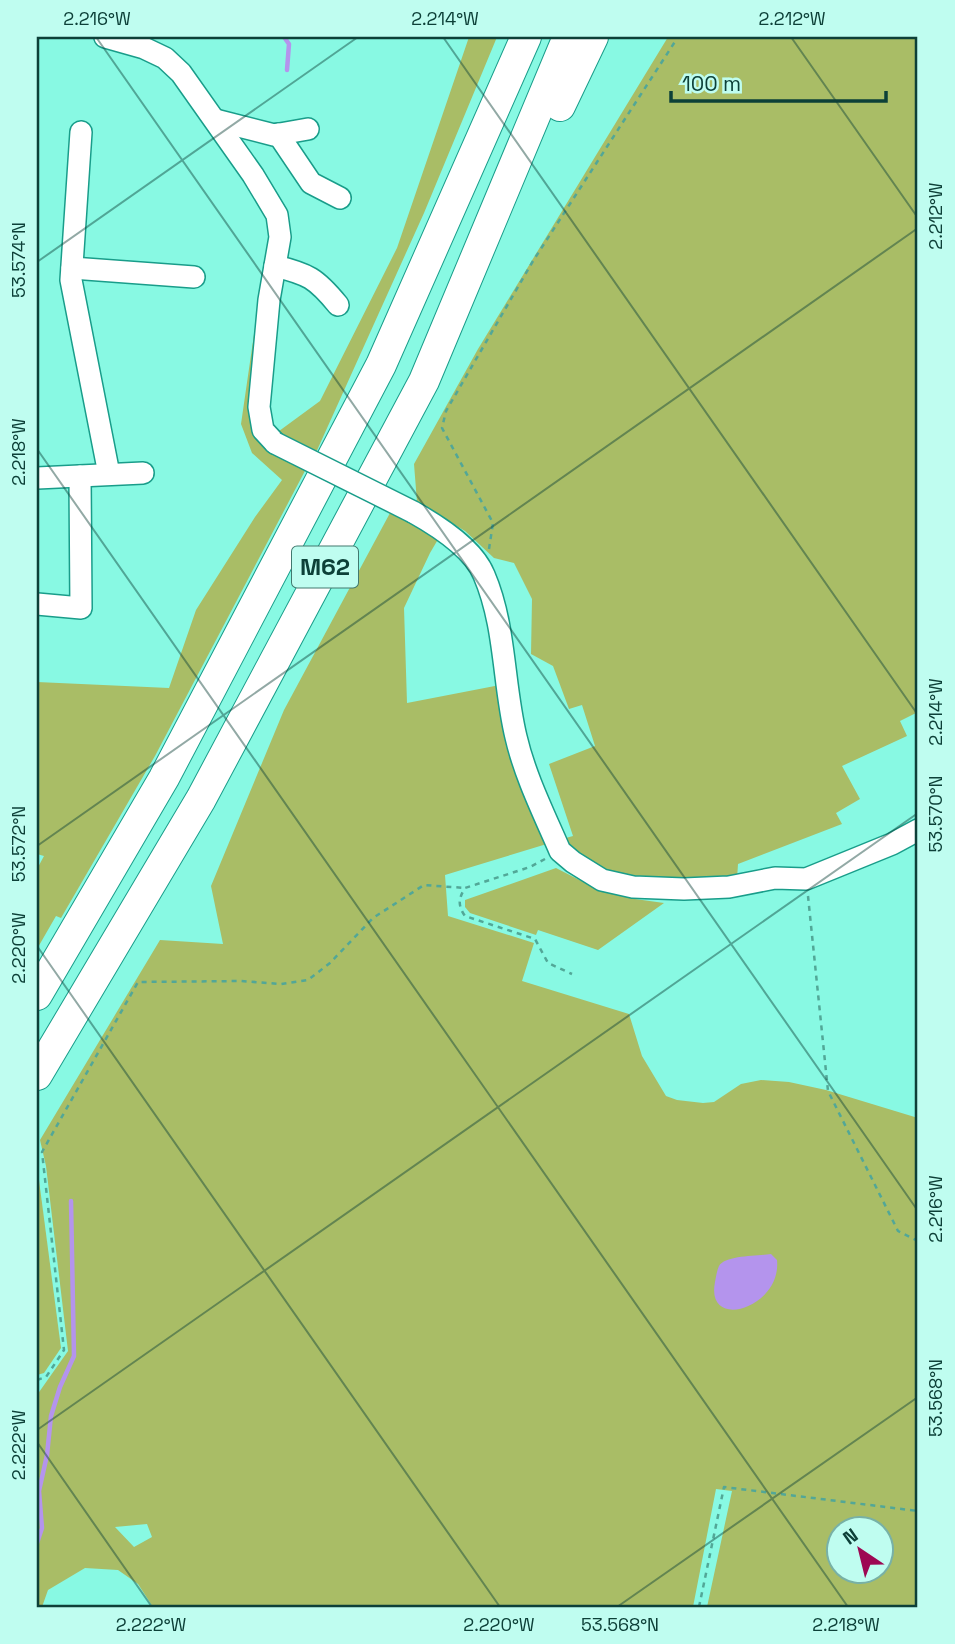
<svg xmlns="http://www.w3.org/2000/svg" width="955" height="1644" font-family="'Space Grotesk',sans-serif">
  <rect width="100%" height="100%" fill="#88f9e3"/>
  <g fill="#a9bd66" fill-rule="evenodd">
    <path d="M469,37H497L424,213L314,457L275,434L320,401L397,248Z"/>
    <path d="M668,37H918V712L900,721L907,736L842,766L860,799L836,813L842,824L738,864L737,879L662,880L612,875L579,856L562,839L573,836L549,764L595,746L582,705L569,709L553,666L531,654L532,599L514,563L494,558L465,531L417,502L414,464L478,349Z"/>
    <path d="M260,293L253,417L307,467L155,756L61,918L56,916L37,949V869L44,856L37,854V682L169,688L196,610L255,517L282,480L252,453L241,424Z"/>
    <path d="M390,513L440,536L430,553L404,608L407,703L500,685L550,843L445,875L448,916L534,943L522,981L629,1014L642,1056L666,1096L677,1100L703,1103L714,1102L741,1084L761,1080L789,1082L826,1090L918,1118V1607H707L732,1491L716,1489L693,1607H153L138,1584L118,1570L85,1568L48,1590L42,1607H37V1395L68,1351L46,1166L40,1140L160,940L223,944L211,886L284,710ZM147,1524L152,1537L134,1547L115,1527ZM839,1528H881V1570H839Z"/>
    <path d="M556,868L597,889L635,899L664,903L598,950L538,930L536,935L470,913L465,907V900Z"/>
    <path d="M37,1165L61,1348L44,1373L37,1375Z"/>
  </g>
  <path fill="#b494ed" d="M771,1254L777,1260C782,1308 705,1332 715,1282C716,1277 717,1270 719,1266C725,1255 759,1256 771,1254Z"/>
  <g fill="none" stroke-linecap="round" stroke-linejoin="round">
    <g stroke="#b494ed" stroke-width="4.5">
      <path d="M284,37L289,44L287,70"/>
      <path d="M37,1543L42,1528L39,1491L47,1455L51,1416L60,1387L74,1356L71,1201"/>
    </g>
    <defs>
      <g id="minor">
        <path d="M105,37L144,48L165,58L181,73L253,175L277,215L280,237L269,300L259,407L263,430L275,443"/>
        <path d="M215,120L274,135L308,129"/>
        <path d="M81,132L71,280L109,474"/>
        <path d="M278,134L311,183L340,198"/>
        <path d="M275,266C308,274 316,278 338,305"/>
        <path d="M72,268L194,277"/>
        <path d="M37,478L143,473"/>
        <path d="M413,512C438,526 473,548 484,575C506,626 503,684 516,737C525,776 544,814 560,851L573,862L602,880L633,887L684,889L729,887L775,878L806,879L892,844L918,830"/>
        <path d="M37,604L81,608L80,476"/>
      </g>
      <g id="highway">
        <path d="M560,106L593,37"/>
        <path d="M37,995L164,778L381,365L526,37"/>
        <path d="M37,1075L201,799L424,381L568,37"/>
      </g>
    </defs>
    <use href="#minor" stroke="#199d8a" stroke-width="24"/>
    <use href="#highway" stroke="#199d8a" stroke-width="32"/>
    <g stroke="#52a797" stroke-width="2.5" stroke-dasharray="5 5" stroke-linecap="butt">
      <path d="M489,549L493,523L442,428L446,411L533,261L678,37"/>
      <path d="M545,859L530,867L465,888C458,899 458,906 465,916L535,939L548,963L572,974"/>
      <path d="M808,896L828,1091L898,1231L918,1241"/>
      <path d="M37,1380L46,1377L64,1350L42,1152L138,982L241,981L281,984L308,980L330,963L373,918L424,885L465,888"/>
      <path d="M699,1607L724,1487L918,1511"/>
    </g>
    <use href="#minor" stroke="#fff" stroke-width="21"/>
    <use href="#highway" stroke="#fff" stroke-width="30"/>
    <defs>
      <path id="minor-bridge" d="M275,443L413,512"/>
    </defs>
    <use href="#minor-bridge" stroke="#199d8a" stroke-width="24" stroke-linecap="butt"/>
    <use href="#minor-bridge" stroke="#fff" stroke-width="21"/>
  </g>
  <path fill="none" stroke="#0d4038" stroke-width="2" stroke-opacity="0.45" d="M96,37L918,1211M443,37L918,715M791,37L918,218M37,262L358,37M37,449L848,1607M37,846L918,228M37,946L500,1607M37,1430L918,813M37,1442L152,1607M617,1607L918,1397"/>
  <g text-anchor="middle" stroke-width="7" stroke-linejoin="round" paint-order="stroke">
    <rect fill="#bffdf0" stroke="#42796f" stroke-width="2" x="292" y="546.5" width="66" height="41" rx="5"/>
    <g font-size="24" font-weight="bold" fill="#0d4038">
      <text x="325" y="575">M62</text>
    </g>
  </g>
  <rect width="955" height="1644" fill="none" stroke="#bffdf0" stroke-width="77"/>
  <g transform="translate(860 1550) rotate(325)"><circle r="33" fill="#bffdf0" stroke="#78b1a6" stroke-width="2"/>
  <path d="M0-5L12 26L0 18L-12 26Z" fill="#9d0853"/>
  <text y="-10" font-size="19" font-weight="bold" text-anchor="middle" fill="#0d4038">N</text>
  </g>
  <path d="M671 91v10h215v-10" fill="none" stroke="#0d4038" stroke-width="3.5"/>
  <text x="682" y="91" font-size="21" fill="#0d4038" stroke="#bffdf0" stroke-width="5" paint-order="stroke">100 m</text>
  <rect x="38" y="38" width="878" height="1568" fill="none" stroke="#0d4038" stroke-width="2.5"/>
  <g font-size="18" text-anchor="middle" fill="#0d4038">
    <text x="97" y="25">2.216°W</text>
    <text x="445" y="25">2.214°W</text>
    <text x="792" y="25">2.212°W</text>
    <text transform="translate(936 216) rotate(-90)" y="6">2.212°W</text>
    <text transform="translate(19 260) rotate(-90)" y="6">53.574°N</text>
    <text transform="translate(19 452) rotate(-90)" y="6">2.218°W</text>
    <text transform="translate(936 712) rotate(-90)" y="6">2.214°W</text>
    <text transform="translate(936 814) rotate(-90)" y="6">53.570°N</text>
    <text transform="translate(19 844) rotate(-90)" y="6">53.572°N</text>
    <text transform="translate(19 948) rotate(-90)" y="6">2.220°W</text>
    <text transform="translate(936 1209) rotate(-90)" y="6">2.216°W</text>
    <text transform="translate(936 1398) rotate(-90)" y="6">53.568°N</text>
    <text transform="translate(19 1445) rotate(-90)" y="6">2.222°W</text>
    <text x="151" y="1631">2.222°W</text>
    <text x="499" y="1631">2.220°W</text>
    <text x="620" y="1631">53.568°N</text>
    <text x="846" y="1631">2.218°W</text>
  </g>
</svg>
